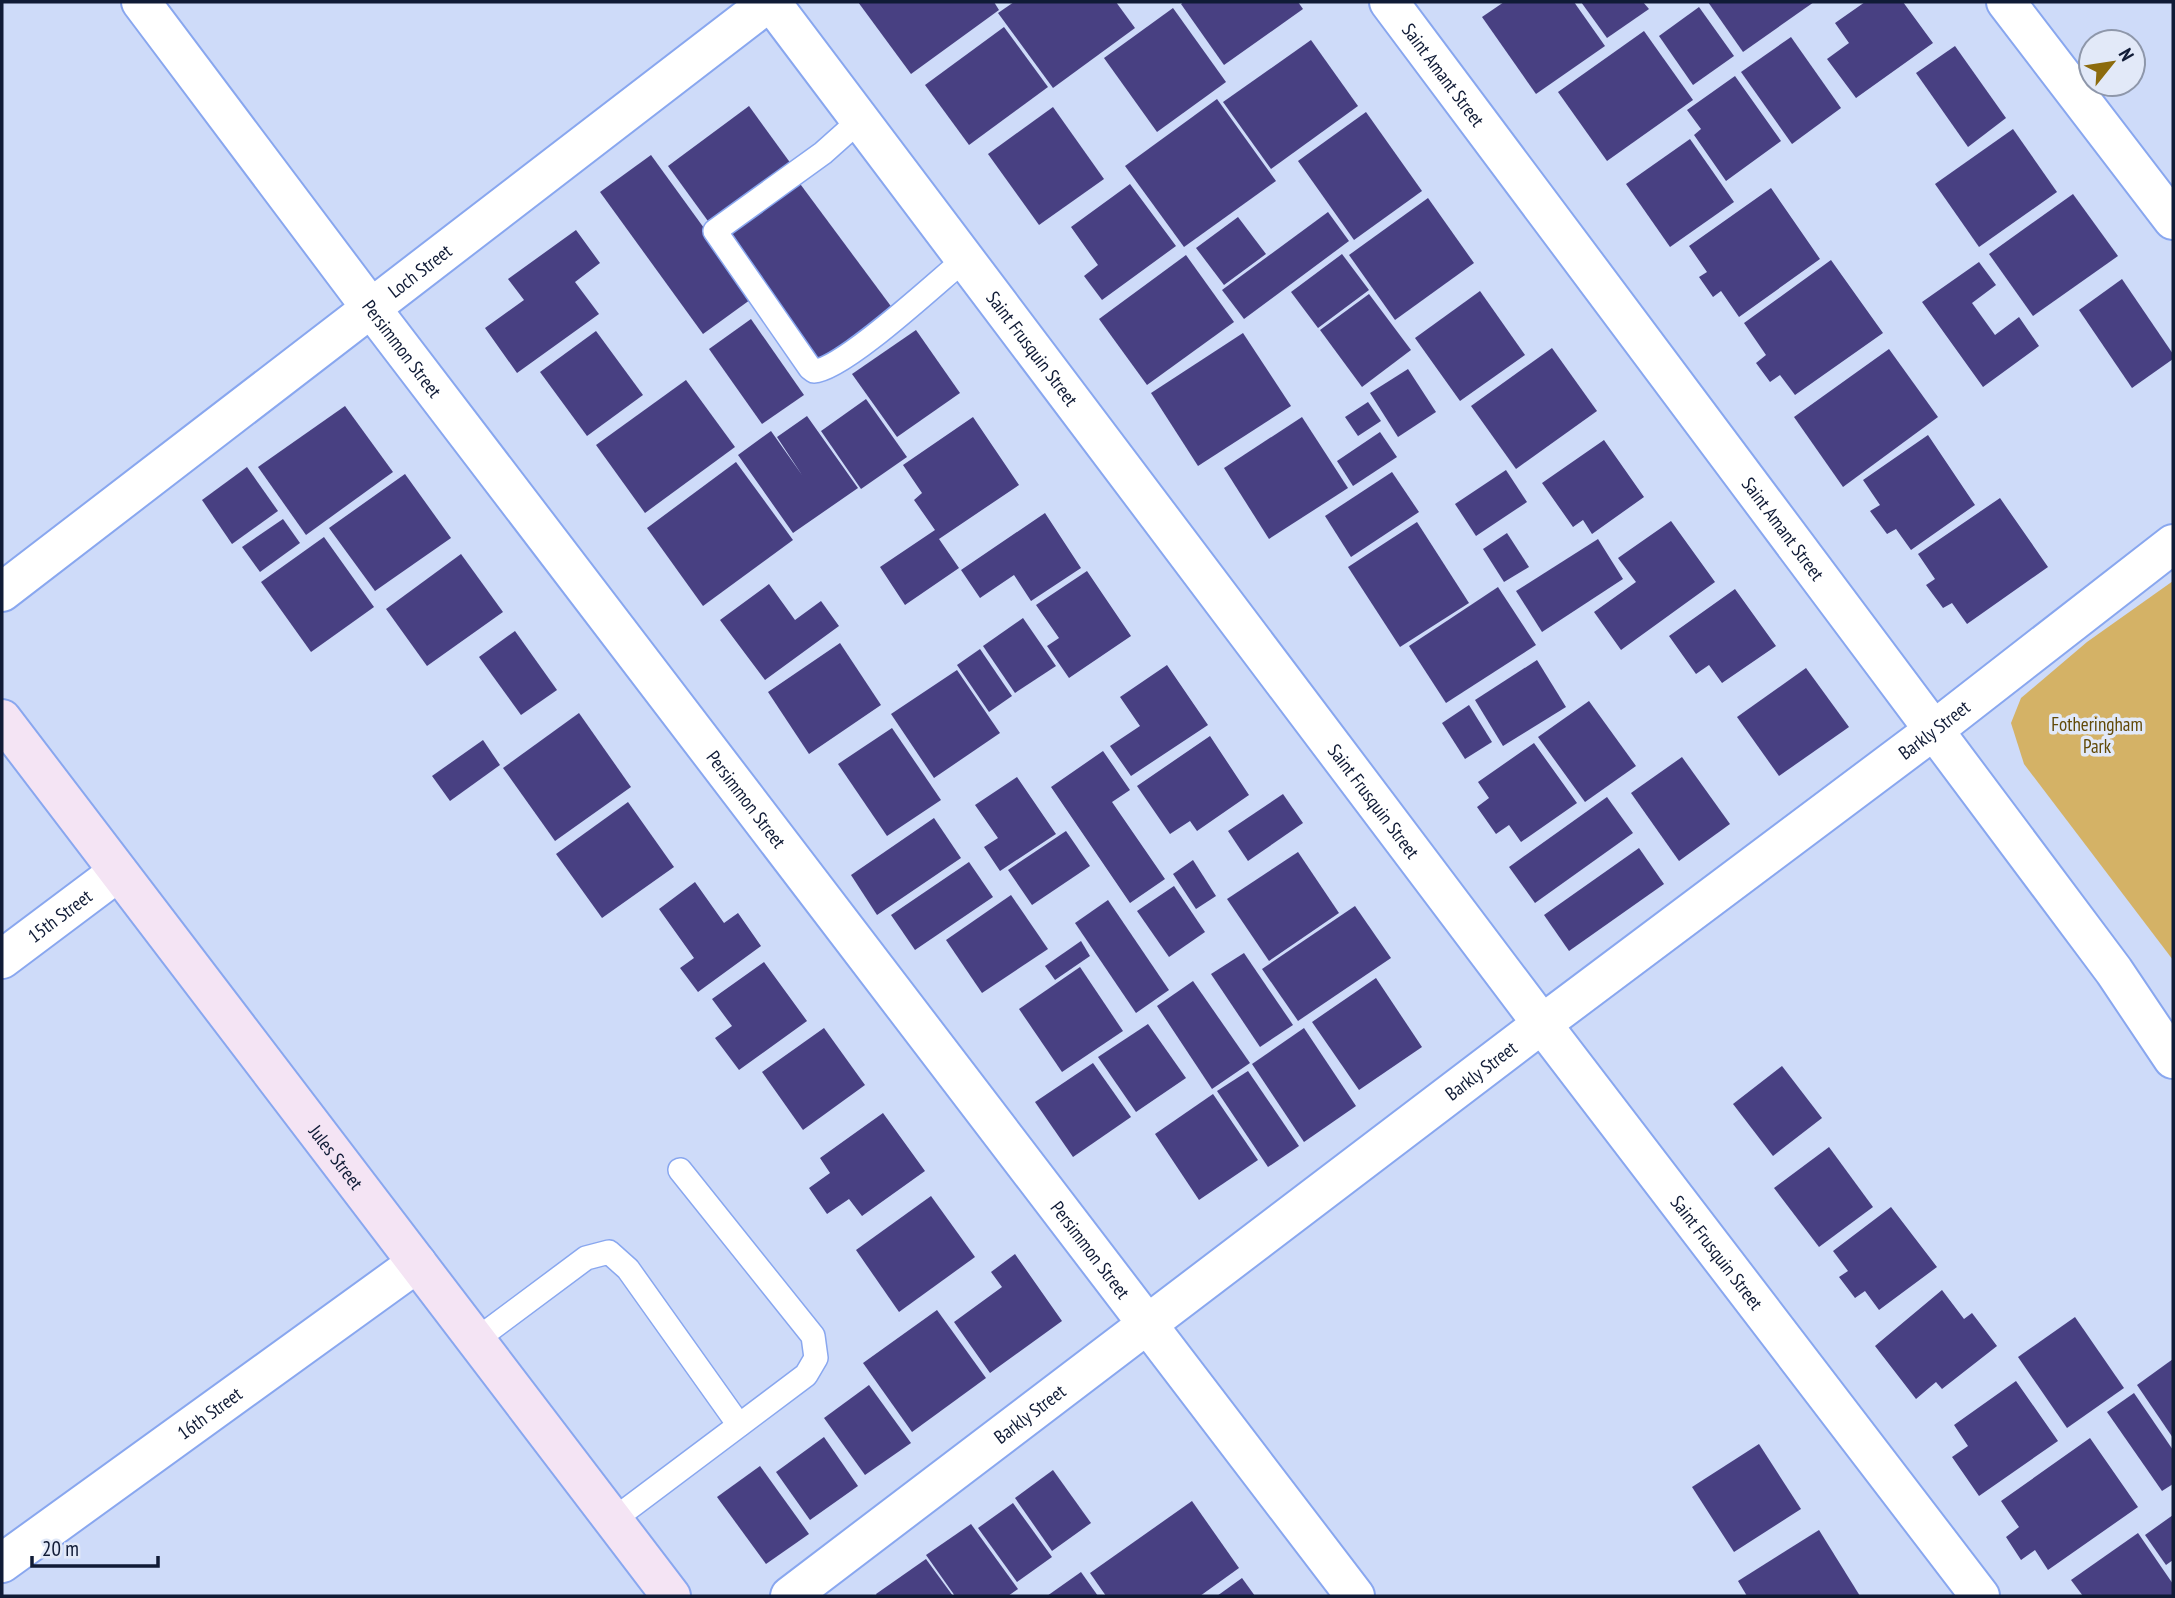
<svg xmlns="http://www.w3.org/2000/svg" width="2175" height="1598" font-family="'PT Sans Narrow',sans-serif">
  <rect width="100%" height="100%" fill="#cedbf9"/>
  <path fill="#d4b266" d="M2173,581V960L2024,764L2011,723L2021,698L2087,642Z"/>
  <g fill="#484082">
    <path d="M858,2H994L999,10L911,74Z"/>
    <path d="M1014,2H1116L1135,28L1053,88L998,13Z"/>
    <path d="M1184,2H1298L1303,9L1224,65L1181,4Z"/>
    <path d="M1504,2H1574L1605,46L1536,94L1482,17Z"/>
    <path d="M1581,2H1643L1649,9L1607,38Z"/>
    <path d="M1708,2H1814L1743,52Z"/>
    <path d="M1865,2H1903L1933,43L1856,98L1827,59L1849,43L1835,23Z"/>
    <path d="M1699,7L1734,56L1693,85L1659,36Z"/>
    <path d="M1173,8L1226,82L1157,132L1104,58Z"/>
    <path d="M1004,27L1048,87L969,145L925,85Z"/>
    <path d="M1644,31L1693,100L1607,161L1558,92Z"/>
    <path d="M1791,37L1841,108L1792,144L1741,72Z"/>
    <path d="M1311,40L1358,106L1271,169L1223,102Z"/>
    <path d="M1955,46L2006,118L1968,147L1916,73Z"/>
    <path d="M1735,76L1781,141L1726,181L1694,135L1701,129L1687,110Z"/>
    <path d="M1217,99L1276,181L1184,247L1125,166Z"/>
    <path d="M749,106L794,168L713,228L668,166Z"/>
    <path d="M1053,107L1104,179L1039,225L988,154Z"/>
    <path d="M1366,112L1422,191L1354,240L1298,161Z"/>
    <path d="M2013,129L2057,192L1979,247L1935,184Z"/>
    <path d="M1690,139L1734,202L1670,247L1626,184Z"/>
    <path d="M651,155L754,297L703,334L600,192Z"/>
    <path d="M795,177L893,309L816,365L719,232Z"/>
    <path d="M1130,184L1176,246L1102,300L1084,276L1098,265L1071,227Z"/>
    <path d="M1771,188L1820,259L1739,317L1721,291L1713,297L1699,277L1707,272L1689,246Z"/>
    <path d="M2073,194L2118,256L2033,316L1989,254Z"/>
    <path d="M1428,198L1474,263L1395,320L1349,255Z"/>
    <path d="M1328,212L1349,241L1244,319L1222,290Z"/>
    <path d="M1238,217L1266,254L1224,285L1196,248Z"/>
    <path d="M576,230L600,263L575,282L599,314L517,373L485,328L524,300L508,279Z"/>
    <path d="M1342,254L1369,290L1318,328L1291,292Z"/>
    <path d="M1186,255L1234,322L1147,385L1099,319Z"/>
    <path d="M1831,260L1883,333L1795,395L1780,375L1770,382L1756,363L1766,355L1744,323Z"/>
    <path d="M1979,262L1996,285L1972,303L1995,335L2019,317L2039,346L1983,387L1922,302Z"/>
    <path d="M2122,279L2173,354V359L2132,388L2079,310Z"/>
    <path d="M1480,291L1525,355L1460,401L1415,338Z"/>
    <path d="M1369,294L1411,350L1362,387L1320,330Z"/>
    <path d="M751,319L804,395L762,424L709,349Z"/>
    <path d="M916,330L960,393L897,437L852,374Z"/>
    <path d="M596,331L643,395L587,436L540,372Z"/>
    <path d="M1243,333L1291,406L1198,466L1151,393Z"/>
    <path d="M1552,348L1597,411L1516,469L1471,406Z"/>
    <path d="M1889,349L1938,417L1843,487L1794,417Z"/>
    <path d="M1408,369L1436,412L1398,437L1370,393Z"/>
    <path d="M686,380L735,447L645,513L596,445Z"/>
    <path d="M866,399L907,457L861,489L821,431Z"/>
    <path d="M1368,402L1381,421L1358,436L1345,417Z"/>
    <path d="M345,406L393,472L306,535L258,467Z"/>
    <path d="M807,416L858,488L793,533L738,455L771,431L802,475L777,437Z"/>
    <path d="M973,417L1019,485L939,539L959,568L905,605L880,567L935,530L914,500L922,493L903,465Z"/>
    <path d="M1302,417L1348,488L1269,539L1224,468Z"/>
    <path d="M1380,432L1397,457L1353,486L1337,461Z"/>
    <path d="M1928,435L1975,505L1911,550L1896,529L1887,534L1870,511L1880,505L1863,480Z"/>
    <path d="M1604,440L1644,497L1592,534L1583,520L1573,527L1542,483Z"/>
    <path d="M736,462L793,540L703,606L647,528Z"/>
    <path d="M247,467L278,511L232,544L202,500Z"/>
    <path d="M1506,470L1527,502L1476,536L1455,504Z"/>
    <path d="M1392,472L1419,512L1351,557L1325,516Z"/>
    <path d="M405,474L451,538L375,591L329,528Z"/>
    <path d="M2000,498L2048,567L1967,624L1952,603L1943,608L1926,585L1935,579L1918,554Z"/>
    <path d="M1045,513L1081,568L1031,601L1014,575L980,598L961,570Z"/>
    <path d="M283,519L300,543L260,572L242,547Z"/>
    <path d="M1671,521L1715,582L1621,650L1594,612L1636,582L1618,558Z"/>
    <path d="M1417,522L1469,603L1400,647L1348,567Z"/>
    <path d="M1507,533L1529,567L1504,582L1483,549Z"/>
    <path d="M324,537L374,607L311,652L261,582Z"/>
    <path d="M1598,539L1623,579L1542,632L1516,591Z"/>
    <path d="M461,554L503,612L427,666L386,609Z"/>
    <path d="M1087,571L1131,636L1069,678L1047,646L1059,638L1036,605Z"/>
    <path d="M769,584L795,620L821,601L839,626L765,680L720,620Z"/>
    <path d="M1498,587L1536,645L1446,703L1409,646Z"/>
    <path d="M1735,589L1776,646L1722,683L1709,665L1696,674L1669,636Z"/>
    <path d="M1023,618L1056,666L1015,693L983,646Z"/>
    <path d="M515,631L557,690L521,715L479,657Z"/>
    <path d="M840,643L881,705L809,754L768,692Z"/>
    <path d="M980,649L1012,696L989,712L957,665Z"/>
    <path d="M1537,660L1566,707L1503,746L1475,700Z"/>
    <path d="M1167,665L1208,725L1131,776L1110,746L1140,726L1120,697Z"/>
    <path d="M1806,668L1849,727L1779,776L1737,717Z"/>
    <path d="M957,670L1000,733L934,778L891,714Z"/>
    <path d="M1589,701L1636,766L1585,802L1538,737Z"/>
    <path d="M1469,705L1492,742L1465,759L1442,723Z"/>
    <path d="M579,713L631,787L555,841L503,768Z"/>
    <path d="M892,728L941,800L887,836L838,764Z"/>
    <path d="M1210,736L1249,795L1197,831L1190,821L1170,834L1137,786Z"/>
    <path d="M483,740L500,765L450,801L432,776Z"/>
    <path d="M1534,743L1577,803L1521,842L1509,825L1496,834L1477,807L1489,798L1478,782Z"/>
    <path d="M1103,751L1130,790L1112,802L1165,879L1130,903L1051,787Z"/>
    <path d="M1682,757L1730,824L1679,861L1631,793Z"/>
    <path d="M1017,777L1056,834L1000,871L984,847L998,838L975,805Z"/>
    <path d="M1283,794L1303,823L1248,861L1228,831Z"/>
    <path d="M1607,797L1633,833L1535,903L1509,867Z"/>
    <path d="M628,802L674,867L602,918L556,854Z"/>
    <path d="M934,818L961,858L877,915L851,875Z"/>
    <path d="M1066,831L1090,866L1032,905L1008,870Z"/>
    <path d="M1639,848L1664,884L1569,951L1544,915Z"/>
    <path d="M1298,852L1339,913L1269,961L1227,899Z"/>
    <path d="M1193,860L1216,896L1196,909L1173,874Z"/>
    <path d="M969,862L993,897L915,950L891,915Z"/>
    <path d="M695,882L724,923L738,913L761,946L698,992L680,968L694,958L659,909Z"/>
    <path d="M1174,886L1205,932L1169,957L1137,911Z"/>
    <path d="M1011,895L1048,949L982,993L946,940Z"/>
    <path d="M1108,900L1169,990L1136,1013L1075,923Z"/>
    <path d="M1355,906L1391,958L1298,1021L1262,969Z"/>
    <path d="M1081,941L1090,956L1055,980L1045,966Z"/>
    <path d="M1244,953L1293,1025L1260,1047L1211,974Z"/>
    <path d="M764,962L807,1021L739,1070L715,1038L732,1026L712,999Z"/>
    <path d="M1080,967L1123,1031L1062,1072L1019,1009Z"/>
    <path d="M1376,978L1422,1047L1359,1090L1312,1022Z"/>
    <path d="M1193,981L1250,1063L1212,1089L1157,1006Z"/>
    <path d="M1148,1024L1186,1078L1136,1112L1098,1057Z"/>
    <path d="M824,1028L865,1085L803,1130L762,1072Z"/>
    <path d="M1304,1028L1356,1106L1304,1142L1252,1064Z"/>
    <path d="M1093,1063L1131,1117L1073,1157L1035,1102Z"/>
    <path d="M1782,1066L1822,1118L1773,1156L1733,1104Z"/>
    <path d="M1248,1071L1299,1146L1268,1167L1217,1091Z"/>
    <path d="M1213,1094L1258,1160L1199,1200L1155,1134Z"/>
    <path d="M883,1113L925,1171L862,1216L849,1199L827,1214L809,1188L830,1173L820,1158Z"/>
    <path d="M1829,1147L1873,1207L1819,1247L1774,1188Z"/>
    <path d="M931,1196L975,1257L899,1312L856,1250Z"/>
    <path d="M1891,1207L1937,1267L1879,1310L1865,1291L1855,1298L1839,1277L1848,1271L1833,1251Z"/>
    <path d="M1015,1254L1062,1321L990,1373L954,1322L1002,1287L991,1272Z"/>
    <path d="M1942,1290L1964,1319L1972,1313L1997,1346L1942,1389L1936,1382L1916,1399L1875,1346Z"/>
    <path d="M937,1310L986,1378L912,1432L863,1363Z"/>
    <path d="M2075,1317L2124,1388L2067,1428L2018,1357Z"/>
    <path d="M2173,1359V1438L2137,1385Z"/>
    <path d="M2016,1381L2058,1441L1979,1496L1952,1457L1968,1446L1954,1425Z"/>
    <path d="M869,1385L911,1443L865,1475L824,1418Z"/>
    <path d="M2134,1393L2173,1450V1484L2162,1491L2107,1412Z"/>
    <path d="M824,1437L858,1486L810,1520L776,1472Z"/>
    <path d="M2090,1438L2138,1507L2048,1570L2035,1550L2021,1560L2006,1537L2019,1527L2001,1501Z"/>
    <path d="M1759,1444L1801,1509L1734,1552L1692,1487Z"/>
    <path d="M760,1466L809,1534L766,1564L717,1497Z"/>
    <path d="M1053,1470L1091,1523L1052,1551L1015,1498Z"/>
    <path d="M1192,1501L1239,1568L1200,1596H1106L1090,1573Z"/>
    <path d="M1013,1503L1052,1557L1017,1582L978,1528Z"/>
    <path d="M2173,1515V1560L2166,1565L2145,1535Z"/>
    <path d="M971,1524L1018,1589L1008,1596H955L926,1555Z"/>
    <path d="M1819,1530L1860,1596H1747L1738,1581Z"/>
    <path d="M2138,1533L2173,1584V1596H2083L2071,1580Z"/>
    <path d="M926,1559L953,1596H877L876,1594Z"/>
    <path d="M1081,1572L1098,1596H1047Z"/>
    <path d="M1242,1578L1255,1596H1217Z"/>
  </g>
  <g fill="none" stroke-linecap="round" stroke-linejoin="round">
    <defs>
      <g id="service">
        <path d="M860,120L823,153L715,231L810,368L814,371C843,370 937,282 965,259"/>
        <path d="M476,1340L586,1258L609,1252L628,1269L739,1425"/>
        <path d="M613,1520L806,1375L816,1358L813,1336L680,1170"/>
      </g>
      <g id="minor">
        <path id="s1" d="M141,2L371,308L1355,1596"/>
        <path id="s2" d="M771,2L1542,1024L1980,1596"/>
        <path id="s3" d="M1389,2L2114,971L2173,1059"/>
        <path d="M2006,2L2173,220"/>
        <path id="s4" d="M2,592L769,2"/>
        <path id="s5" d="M2,959L118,872"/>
        <path id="s6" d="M2,1563L417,1263"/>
        <path id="s7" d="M790,1596L1542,1024L1934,730L2173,544"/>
      </g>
      <g id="secondary">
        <path id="s8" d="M2,719L671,1596"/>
      </g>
    </defs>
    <use href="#service" stroke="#89a7ef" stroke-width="26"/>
    <use href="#minor" stroke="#89a7ef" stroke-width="42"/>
    <use href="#secondary" stroke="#89a7ef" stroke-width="42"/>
    <use href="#service" stroke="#fff" stroke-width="23"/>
    <use href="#minor" stroke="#fff" stroke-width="38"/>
    <use href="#secondary" stroke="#f4e4f4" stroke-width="38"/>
  </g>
  <g text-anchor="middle" stroke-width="7" stroke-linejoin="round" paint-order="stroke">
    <g font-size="19" fill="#101b36" stroke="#e2e9f8">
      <text dy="7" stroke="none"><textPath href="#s3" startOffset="91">Saint Amant Street</textPath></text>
      <text dy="7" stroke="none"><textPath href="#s4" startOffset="527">Loch Street</textPath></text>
      <text dy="7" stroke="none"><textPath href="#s2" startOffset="434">Saint Frusquin Street</textPath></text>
      <text dy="7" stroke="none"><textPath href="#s1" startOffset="434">Persimmon Street</textPath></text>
      <text dy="7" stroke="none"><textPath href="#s3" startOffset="658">Saint Amant Street</textPath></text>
      <text dy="7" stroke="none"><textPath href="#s7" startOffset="1435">Barkly Street</textPath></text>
      <text dy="7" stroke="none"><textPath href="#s1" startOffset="1001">Persimmon Street</textPath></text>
      <text dy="7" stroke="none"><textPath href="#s2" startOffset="1001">Saint Frusquin Street</textPath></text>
      <text dy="7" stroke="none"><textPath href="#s5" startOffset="72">15th Street</textPath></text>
      <text dy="7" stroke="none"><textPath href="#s7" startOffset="868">Barkly Street</textPath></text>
      <text dy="7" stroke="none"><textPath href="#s8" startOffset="551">Jules Street</textPath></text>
      <text dy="7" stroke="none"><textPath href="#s1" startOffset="1568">Persimmon Street</textPath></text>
      <text dy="7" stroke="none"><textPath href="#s2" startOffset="1568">Saint Frusquin Street</textPath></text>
      <text dy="7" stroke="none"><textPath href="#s6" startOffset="256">16th Street</textPath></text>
      <text dy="7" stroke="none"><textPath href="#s7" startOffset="301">Barkly Street</textPath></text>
    </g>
    <g font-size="19" fill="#614907" stroke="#e2e9f8">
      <text x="2097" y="731">Fotheringham<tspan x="2097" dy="22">Park</tspan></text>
    </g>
  </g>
  <rect width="2175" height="1598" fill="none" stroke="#101b36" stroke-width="7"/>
  <g transform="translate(2112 63) rotate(60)"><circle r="33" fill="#e2e9f8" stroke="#8e97aa" stroke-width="2"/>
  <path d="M0-5L12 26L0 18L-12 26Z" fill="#8c6b0d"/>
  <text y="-10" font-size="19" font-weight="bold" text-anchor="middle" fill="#101b36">N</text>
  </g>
  <path d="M32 1556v10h126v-10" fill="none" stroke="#101b36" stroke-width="3.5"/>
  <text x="42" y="1556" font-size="21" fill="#101b36" stroke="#e2e9f8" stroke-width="5" paint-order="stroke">20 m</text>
</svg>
